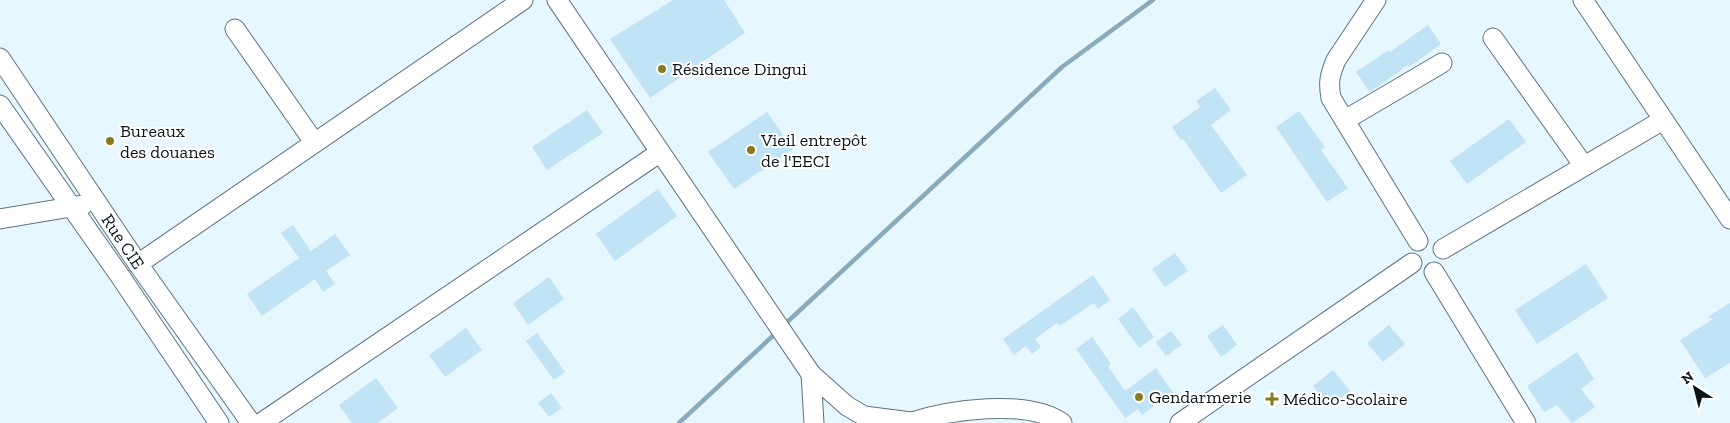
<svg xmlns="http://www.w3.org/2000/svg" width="1730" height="423" font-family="'Zilla Slab',serif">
  <rect width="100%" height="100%" fill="#e7f7ff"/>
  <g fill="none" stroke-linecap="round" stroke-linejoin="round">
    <g stroke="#89abbc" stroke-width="4.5">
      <path d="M 784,325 L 1062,67 L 1153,0"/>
      <path d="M 679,423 L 777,332"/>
    </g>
  </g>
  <g fill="#c0e3f5">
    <path d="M 673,0 L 724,0 L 745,33 L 650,98 L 610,39 Z"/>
    <path d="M 1428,25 L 1441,44 L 1409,67 L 1408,65 L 1370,92 L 1356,72 L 1389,50 L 1390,52 Z"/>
    <path d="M 1215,88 L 1231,110 L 1211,125 L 1247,175 L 1221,193 L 1183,139 L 1181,140 L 1172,127 L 1200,107 L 1196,101 Z"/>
    <path d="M 587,110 L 603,133 L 547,170 L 532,147 Z"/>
    <path d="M 1299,111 L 1325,147 L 1321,150 L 1348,188 L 1327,202 L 1276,127 Z"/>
    <path d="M 767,112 L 793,149 L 734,189 L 708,152 Z"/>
    <path d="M 1509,119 L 1526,142 L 1467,184 L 1450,161 Z"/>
    <path d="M 658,189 L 677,216 L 615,261 L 596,234 Z"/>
    <path d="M 293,225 L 311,251 L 335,234 L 350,255 L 326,271 L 335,284 L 323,292 L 315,279 L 262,316 L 247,294 L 299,258 L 281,233 Z"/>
    <path d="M 1175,253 L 1188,271 L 1165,287 L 1152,269 Z"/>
    <path d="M 1586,264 L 1608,298 L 1537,344 L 1515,310 Z"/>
    <path d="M 1093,275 L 1110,300 L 1098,309 L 1094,303 L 1059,326 L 1057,323 L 1035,339 L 1041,347 L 1032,354 L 1026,346 L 1014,355 L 1003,339 Z"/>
    <path d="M 549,277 L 564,299 L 528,325 L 513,303 Z"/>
    <path d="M 1730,303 L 1730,363 L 1705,378 L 1680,340 L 1713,319 L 1708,317 Z"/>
    <path d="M 1133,307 L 1154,337 L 1139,348 L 1118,319 Z"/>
    <path d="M 1223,325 L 1237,345 L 1221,357 L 1207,336 Z"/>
    <path d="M 1389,325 L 1405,344 L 1383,362 L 1367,343 Z"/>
    <path d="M 466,328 L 482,350 L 445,377 L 429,355 Z"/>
    <path d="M 1171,331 L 1182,345 L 1166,356 L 1156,342 Z"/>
    <path d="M 537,333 L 565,372 L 554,380 L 526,341 Z"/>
    <path d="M 1092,337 L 1111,364 L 1108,366 L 1125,391 L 1156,368 L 1174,394 L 1162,402 L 1161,401 L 1142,415 L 1138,409 L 1125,418 L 1076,349 Z"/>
    <path d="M 1577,352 L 1594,379 L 1581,389 L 1595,407 L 1572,423 L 1557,405 L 1544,412 L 1527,386 Z"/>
    <path d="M 1333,370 L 1350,391 L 1329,407 L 1313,386 Z"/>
    <path d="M 376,378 L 398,408 L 378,423 L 352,423 L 339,405 Z"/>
    <path d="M 551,393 L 562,408 L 549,417 L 538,403 Z"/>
  </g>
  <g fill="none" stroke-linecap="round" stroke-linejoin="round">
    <defs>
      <g id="minor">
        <path d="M 557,0 L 811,374 L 847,406 L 864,416 L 911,422"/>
        <path d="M 1376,0 L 1336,60 C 1330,74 1328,82 1331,98 L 1418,241"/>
        <path d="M 1583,0 L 1730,219"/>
        <path d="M 235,29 L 314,142"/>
        <path d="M 1493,38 L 1584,166"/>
        <path id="s1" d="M 0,58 L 138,264 L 251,423"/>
        <path d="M 0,105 L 120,276 L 219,423"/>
        <path d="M 1345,120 L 1442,63"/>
        <path d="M 0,219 L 83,205"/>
        <path d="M 1443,249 L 1663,120"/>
        <path d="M 138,264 L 523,0"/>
        <path d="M 1434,272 L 1526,423"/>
        <path d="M 811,374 L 814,423"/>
        <path d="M 261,423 L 659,153"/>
        <path d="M 909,423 C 947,410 1028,398 1062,423"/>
        <path d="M 1180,423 L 1412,263"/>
      </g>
    </defs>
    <use href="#minor" stroke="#5c747f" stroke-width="21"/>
    <use href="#minor" stroke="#fff" stroke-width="19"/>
  </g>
  <g fill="#87791d" stroke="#fff" stroke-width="2">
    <circle cx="662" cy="69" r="5"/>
    <circle cx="110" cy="141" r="5"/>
    <circle cx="751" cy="150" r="5"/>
    <circle cx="1139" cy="397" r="5"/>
    <path d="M1269.5 391.5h5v5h5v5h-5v5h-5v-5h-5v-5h5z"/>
  </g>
  <g text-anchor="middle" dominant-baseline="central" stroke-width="4" stroke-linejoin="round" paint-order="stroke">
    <g font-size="18" fill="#0b1418" stroke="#fff" text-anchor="start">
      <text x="672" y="69">Résidence Dingui</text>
      <text x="120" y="131">Bureaux<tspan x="120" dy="21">des douanes</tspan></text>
      <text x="761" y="140">Vieil entrepôt<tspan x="761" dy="21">de l'EECI</tspan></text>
      <text x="1149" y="397">Gendarmerie</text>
      <text x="1283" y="399">Médico-Scolaire</text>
    </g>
    <g font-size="18" fill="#0b1418" stroke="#fff">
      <text stroke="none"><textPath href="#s1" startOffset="221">Rue CIE</textPath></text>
    </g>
  </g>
  <g transform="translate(1695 388) rotate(324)" stroke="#ffffff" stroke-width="4" paint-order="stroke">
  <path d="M0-4L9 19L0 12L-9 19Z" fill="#0b1418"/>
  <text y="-8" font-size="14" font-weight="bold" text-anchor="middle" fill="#0b1418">N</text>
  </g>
</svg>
